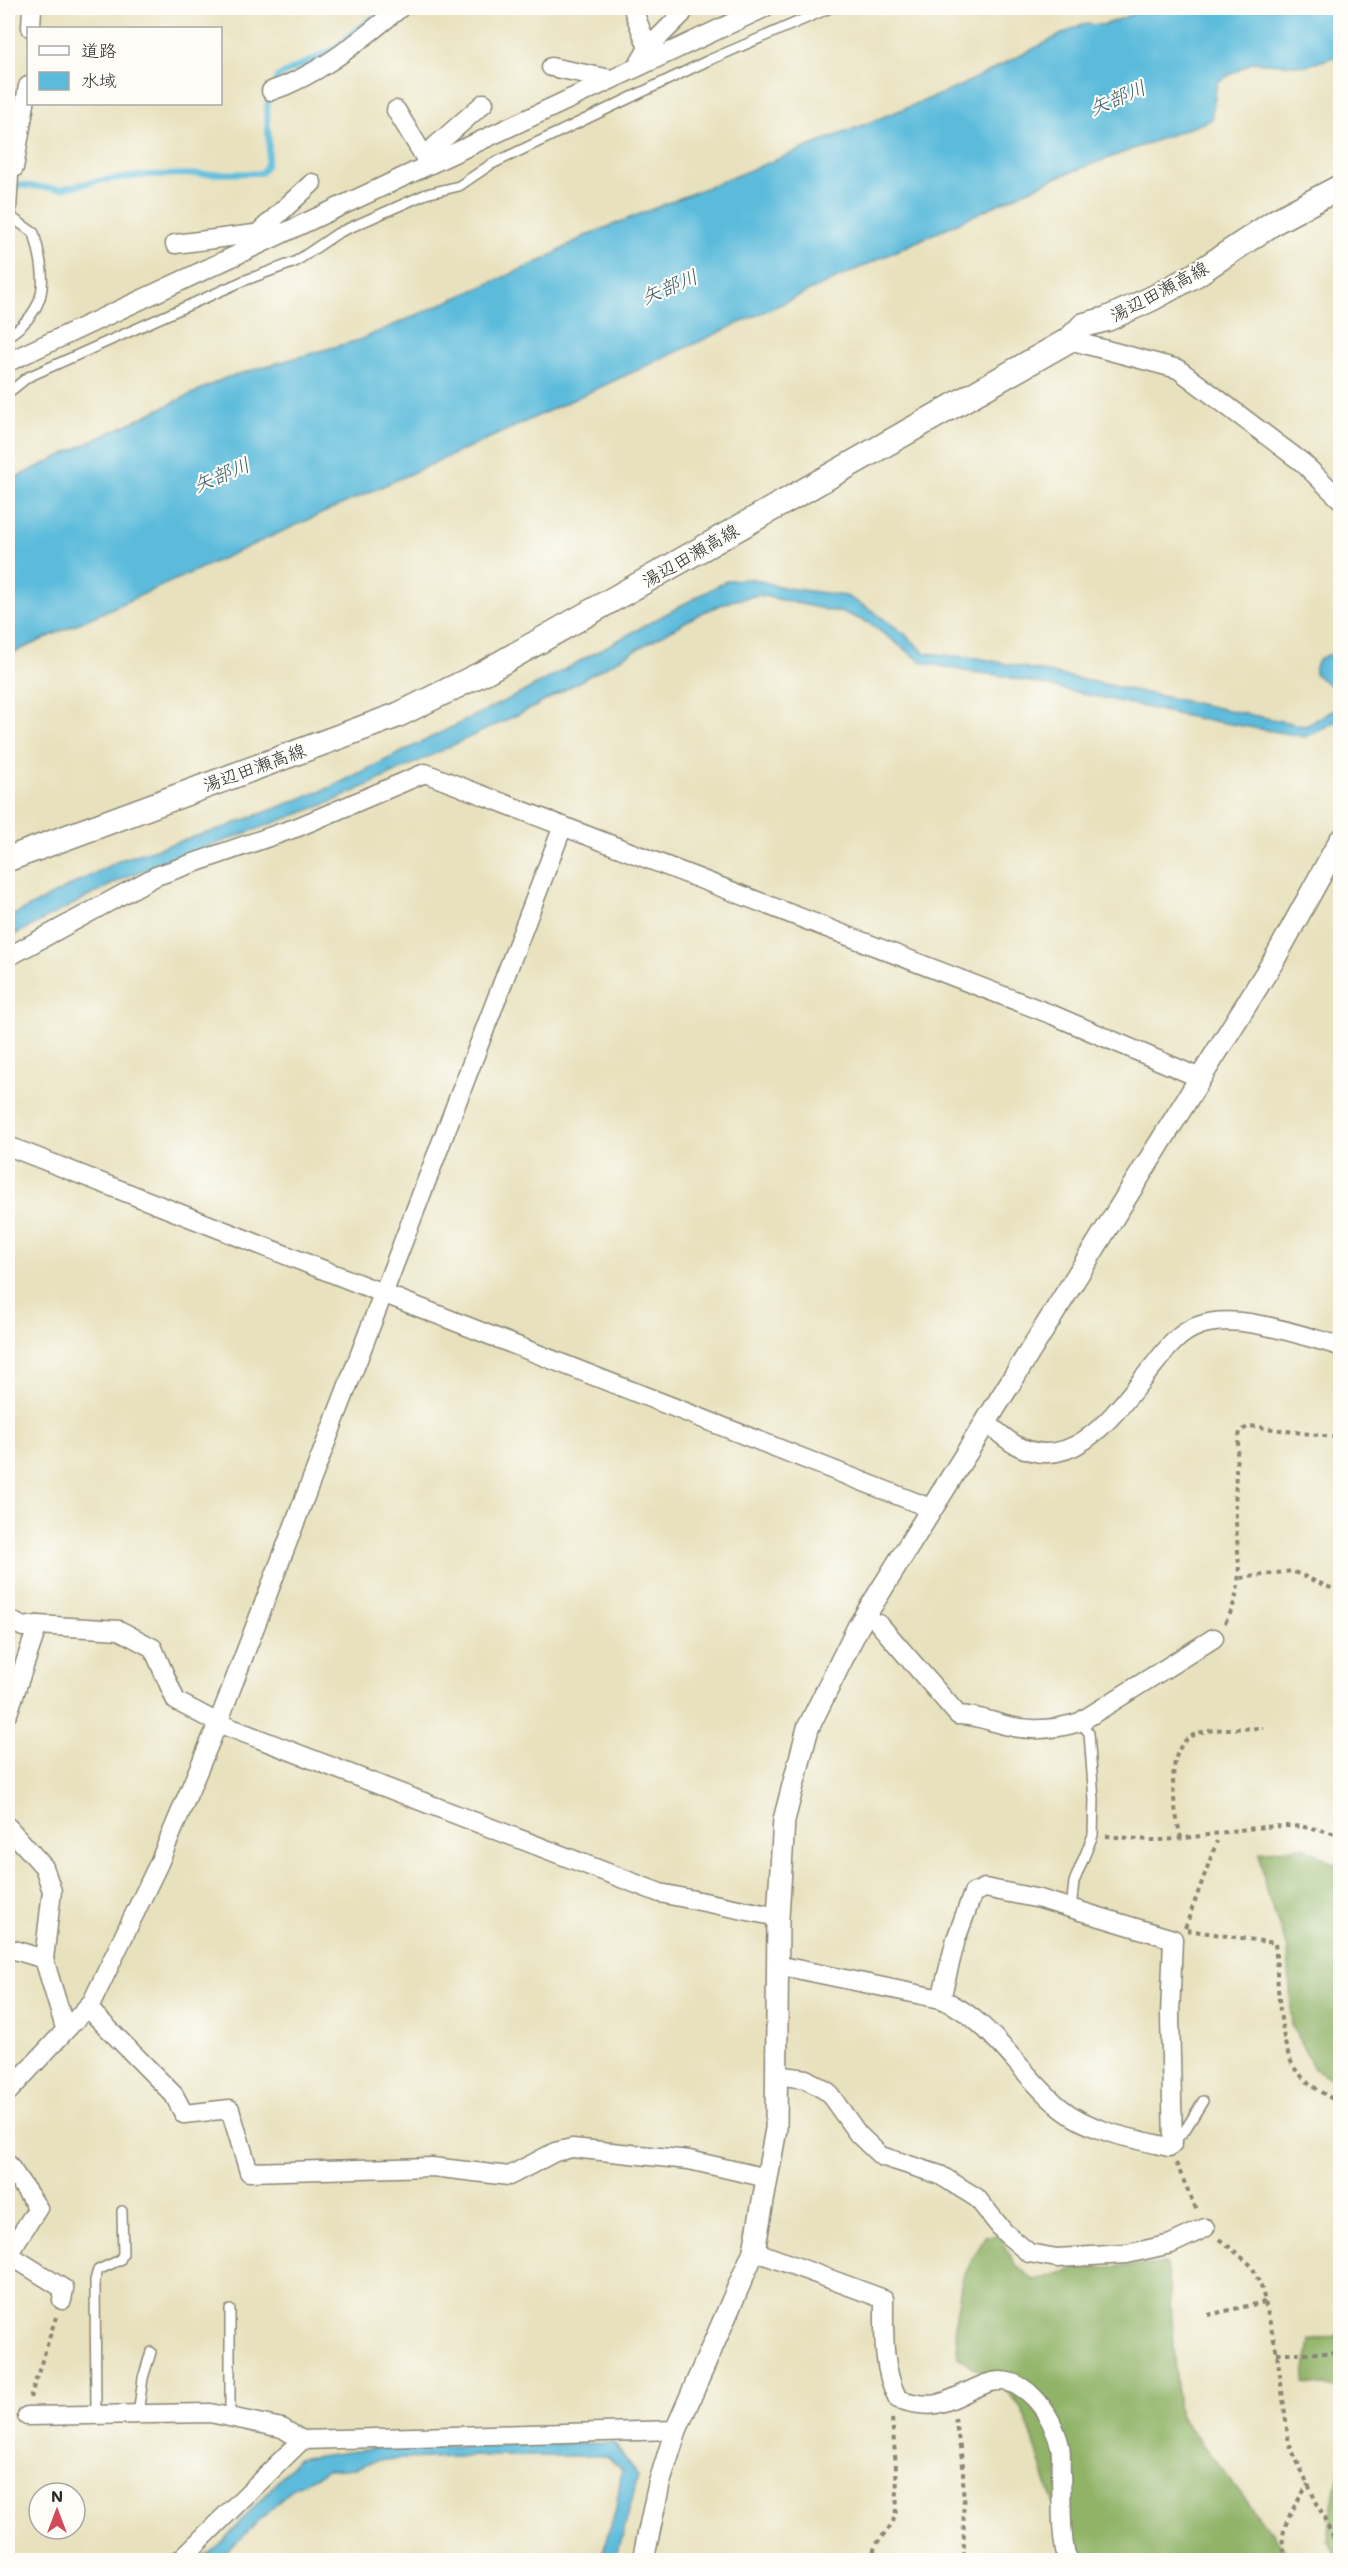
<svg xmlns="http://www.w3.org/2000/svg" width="1348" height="2568" font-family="Mali,'Klee One',sans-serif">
  <rect width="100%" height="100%" fill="#fdfcf7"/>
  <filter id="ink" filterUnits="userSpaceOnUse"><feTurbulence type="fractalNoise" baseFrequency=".0167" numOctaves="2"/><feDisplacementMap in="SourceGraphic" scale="12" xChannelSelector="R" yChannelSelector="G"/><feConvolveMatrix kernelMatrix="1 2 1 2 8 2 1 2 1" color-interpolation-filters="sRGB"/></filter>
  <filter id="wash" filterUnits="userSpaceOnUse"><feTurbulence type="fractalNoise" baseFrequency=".008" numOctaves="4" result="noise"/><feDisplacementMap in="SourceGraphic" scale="24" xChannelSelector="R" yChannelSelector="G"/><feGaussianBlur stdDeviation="1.35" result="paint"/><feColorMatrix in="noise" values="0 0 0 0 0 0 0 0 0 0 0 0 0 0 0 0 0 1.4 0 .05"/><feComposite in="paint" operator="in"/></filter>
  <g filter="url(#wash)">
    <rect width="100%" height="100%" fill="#e8e1bd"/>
    <g fill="#90b368" stroke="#5e6f4a" stroke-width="1.5">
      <path d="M 1304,1847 L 1340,1867 L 1340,2083 L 1314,2069 L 1292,2026 L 1288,1949 L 1266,1891 L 1260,1852 Z"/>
      <path d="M 1000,2236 L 1014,2264 L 1035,2281 L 1075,2269 L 1165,2264 L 1169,2276 L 1179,2415 L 1293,2560 L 1093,2560 C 1052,2530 1047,2475 1030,2431 C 1027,2423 1024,2412 1019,2405 C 1003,2384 980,2371 958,2357 L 955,2323 L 962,2279 L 985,2237 Z"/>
      <path d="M 1340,2335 L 1340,2388 L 1304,2384 L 1310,2341 Z"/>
      <path d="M 1340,2466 L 1340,2559 L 1327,2539 Z"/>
    </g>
    <g fill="#5cbbdb" stroke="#447383" stroke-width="1.5">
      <path d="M 1149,8 L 1340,8 L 1340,55 L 1306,66 L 1253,62 L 1217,82 L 1211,120 L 1055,178 L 494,436 L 8,655 L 8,481 L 225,378 L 359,340 L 543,260 L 585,236 L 956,88 L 1082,24 L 1104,25 Z"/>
      <path d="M 752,579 L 787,588 L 846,596 L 871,610 L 905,634 L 925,653 L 978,658 L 1305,726 L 1340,707 L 1340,719 L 1306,737 L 1190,717 L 1003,676 L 965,671 L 922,662 L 869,623 L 847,614 L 759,595 L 731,601 L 703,612 L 534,707 L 334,801 L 128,876 L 8,938 L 8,918 L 120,860 L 226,827 L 331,787 L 525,691 L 728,580 Z"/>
      <path d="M 1335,654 L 1340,656 L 1340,685 L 1329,685 L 1315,674 C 1313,661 1322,655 1335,654 Z"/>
      <path d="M 614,2443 L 638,2477 L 616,2560 L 601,2560 L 616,2509 L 622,2470 L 607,2456 L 478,2456 L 378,2460 L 355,2468 L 328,2470 L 294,2487 L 218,2560 L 198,2560 L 223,2542 L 297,2459 L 385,2447 Z"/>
    </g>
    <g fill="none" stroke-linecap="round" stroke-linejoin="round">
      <g stroke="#5cbbdb" stroke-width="6">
        <path d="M 274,85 L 277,77 L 332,50 L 385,8"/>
        <path d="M 8,184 L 60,189 L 97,181 L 149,175 L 261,173 C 278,157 261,117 270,94"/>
      </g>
    </g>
  </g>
  <g filter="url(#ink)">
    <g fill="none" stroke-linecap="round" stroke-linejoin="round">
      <defs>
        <g id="service">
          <path d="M 8,336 C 51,308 46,277 34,233 L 11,217 L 14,168"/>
          <path d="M 8,393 L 28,377 L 243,281 L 295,262 L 338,233 L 426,194 L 459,186 L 490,165 L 707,61 L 830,8"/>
          <path d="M 1071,1909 L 1074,1882 L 1093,1835 L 1094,1800 L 1089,1733 L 1080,1722"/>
          <path d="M 1173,2143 L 1185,2130 L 1203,2101"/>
          <path d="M 138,2414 L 143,2378 L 151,2352"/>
          <path d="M 96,2415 L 95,2280 L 98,2270 L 120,2260 L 123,2254 L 122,2211"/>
          <path d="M 230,2417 L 230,2310"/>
        </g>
        <g id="minor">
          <path d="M 634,12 L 648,48"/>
          <path d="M 31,28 L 32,8"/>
          <path d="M 551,67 L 611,79"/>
          <path d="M 637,67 L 648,48 L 682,14 L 682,8"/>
          <path d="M 271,91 C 321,74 359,41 400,8"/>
          <path d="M 396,110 L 429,164"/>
          <path d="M 424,156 L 484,103"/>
          <path d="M 8,167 L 14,168 L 28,86"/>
          <path d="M 256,235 L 312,183"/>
          <path d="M 175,244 L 277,231"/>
          <path d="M 1069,340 L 1178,369 L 1303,463 L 1340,499"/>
          <path d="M 8,362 L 764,8"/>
          <path d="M 8,957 L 156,876 L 298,827 L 425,773 L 1053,1015 L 1200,1078"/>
          <path d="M 8,1146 L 930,1508"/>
          <path d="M 985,1422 C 995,1429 1004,1438 1014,1444 C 1076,1479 1120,1405 1154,1365 C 1166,1350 1178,1333 1198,1326 C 1238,1311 1301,1336 1340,1346"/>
          <path d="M 8,1619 L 23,1627 L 38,1625 L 119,1630 L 153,1648 L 176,1701 L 218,1723 L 660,1893 L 778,1917"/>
          <path d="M 879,1624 L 958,1715 C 977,1715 991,1722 1009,1726 C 1033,1732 1057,1729 1080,1722 L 1214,1638"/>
          <path d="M 8,1713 L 38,1625"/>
          <path d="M 8,1827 L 44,1867 L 52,1891 L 44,1959 L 65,2028"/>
          <path d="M 8,1948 L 44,1959"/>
          <path d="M 777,1965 L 941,1999 C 991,2019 1020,2075 1062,2109 C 1091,2132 1134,2139 1169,2147 L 1173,2143 L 1170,2015 L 1173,1939 L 1040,1899 L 985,1888 L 973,1893 L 956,1939 L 941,1999"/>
          <path d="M 87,2007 L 174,2095 L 184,2114 L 230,2109 L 249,2172 L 432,2167 L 509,2176 L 555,2152 L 572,2148 L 689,2160 L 767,2178"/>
          <path d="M 776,2075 L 806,2079 L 828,2092 L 858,2134 L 881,2156 L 940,2175 L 977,2198 L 1004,2232 L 1029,2253 L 1057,2258 L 1127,2254 L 1171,2244 L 1205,2228"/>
          <path d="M 8,2092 L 92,2002 L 159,1863 L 218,1723 L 563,826"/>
          <path d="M 8,2164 L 38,2208 L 8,2254 L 64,2289 L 62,2300"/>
          <path d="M 754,2251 L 884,2299 C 884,2332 882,2369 898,2399 C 941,2413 947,2399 985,2384 C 1022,2369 1052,2413 1060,2446 C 1062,2454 1060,2465 1061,2473 C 1062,2502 1060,2532 1067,2560"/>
          <path d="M 27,2416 L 210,2413 L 282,2428 L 302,2440"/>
          <path d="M 180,2560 L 302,2440 L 676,2430"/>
        </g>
        <path id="tertiary" d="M 643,2560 L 659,2484 L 676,2430 L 754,2251 L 776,2129 L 778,1917 L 784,1820 L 808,1728 L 858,1627 L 1274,960 L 1340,840"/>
        <path id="secondary" d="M 8,859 L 398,715 L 485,672 L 1069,340 L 1084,325 L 1107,319 L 1153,298 L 1195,275 L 1276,221 L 1340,187"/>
      </defs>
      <use href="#service" stroke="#8a8674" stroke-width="12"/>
      <use href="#minor" stroke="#8a8674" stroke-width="21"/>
      <use href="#tertiary" stroke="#8a8674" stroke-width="24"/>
      <use href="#secondary" stroke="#8a8674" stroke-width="27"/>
      <g stroke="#8a8674" stroke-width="4" stroke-dasharray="4.5 4.5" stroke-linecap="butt">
        <path d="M 1241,1578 L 1292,1571 L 1340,1592"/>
        <path d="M 1225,1623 C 1246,1587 1237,1558 1236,1519 C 1235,1489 1235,1461 1240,1431 L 1250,1426 L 1340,1438"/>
        <path d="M 1106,1836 C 1122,1837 1140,1840 1157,1840 C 1218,1839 1282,1812 1340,1836"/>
        <path d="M 1181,1838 C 1175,1813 1163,1754 1190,1737 C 1205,1727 1245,1729 1263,1728"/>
        <path d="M 1185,1928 L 1217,1841"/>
        <path d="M 1187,1930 L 1275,1943 C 1278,1973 1278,2047 1296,2070 C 1305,2082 1326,2097 1340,2102"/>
        <path d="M 1176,2163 L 1197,2211"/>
        <path d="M 1220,2239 L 1252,2266 L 1262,2289 L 1277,2353 L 1289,2444 L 1340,2552"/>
        <path d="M 1208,2315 L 1265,2302"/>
        <path d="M 1277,2353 L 1340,2353"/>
        <path d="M 30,2398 L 56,2317"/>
        <path d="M 955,2418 L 963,2465 L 964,2560"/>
        <path d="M 874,2560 L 872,2558 C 875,2538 888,2534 894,2519 C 901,2502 893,2437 892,2417"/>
        <path d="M 1289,2560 C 1271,2536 1296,2505 1308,2484"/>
      </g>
      <use href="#service" stroke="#fff" stroke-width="9"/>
      <use href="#minor" stroke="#fff" stroke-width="18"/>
      <use href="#tertiary" stroke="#fff" stroke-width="21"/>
      <use href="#secondary" stroke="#fff" stroke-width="24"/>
    </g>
  </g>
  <g text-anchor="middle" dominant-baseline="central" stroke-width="4.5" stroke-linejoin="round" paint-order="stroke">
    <g font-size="18" fill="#2b2b2b" stroke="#fdfcf7">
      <text transform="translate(1159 291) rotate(-28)">湯辺田瀬高線</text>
      <text transform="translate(690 555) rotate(-30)">湯辺田瀬高線</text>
      <text transform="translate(254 767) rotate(-20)">湯辺田瀬高線</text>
    </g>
    <g font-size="20" font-style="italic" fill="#3c5d69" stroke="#fdfcf7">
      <text transform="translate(1117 97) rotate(-23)">矢部川</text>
      <text transform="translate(669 286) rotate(-23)">矢部川</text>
      <text transform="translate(221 474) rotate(-23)">矢部川</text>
    </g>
  </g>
  <rect width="1348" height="2568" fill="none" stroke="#fdfcf7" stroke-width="30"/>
  <rect x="27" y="27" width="195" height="78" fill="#fdfcf7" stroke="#a9a8a5" stroke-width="1.5"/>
  <rect x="39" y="46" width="30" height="9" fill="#ffffff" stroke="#a9a8a5" stroke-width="1.5"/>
  <text x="81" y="57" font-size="18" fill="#2b2b2b">道路</text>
  <rect x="39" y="72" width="30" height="18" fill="#5cbbdb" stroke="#a9a8a5" stroke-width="1.5"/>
  <text x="81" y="87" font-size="18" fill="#2b2b2b">水域</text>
  <g transform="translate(57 2511)"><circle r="28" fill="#fdfcf7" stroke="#a9a8a5" stroke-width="1.5"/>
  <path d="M0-4.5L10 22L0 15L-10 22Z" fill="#d1495b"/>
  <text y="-9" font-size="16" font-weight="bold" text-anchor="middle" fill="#2b2b2b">N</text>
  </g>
</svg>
